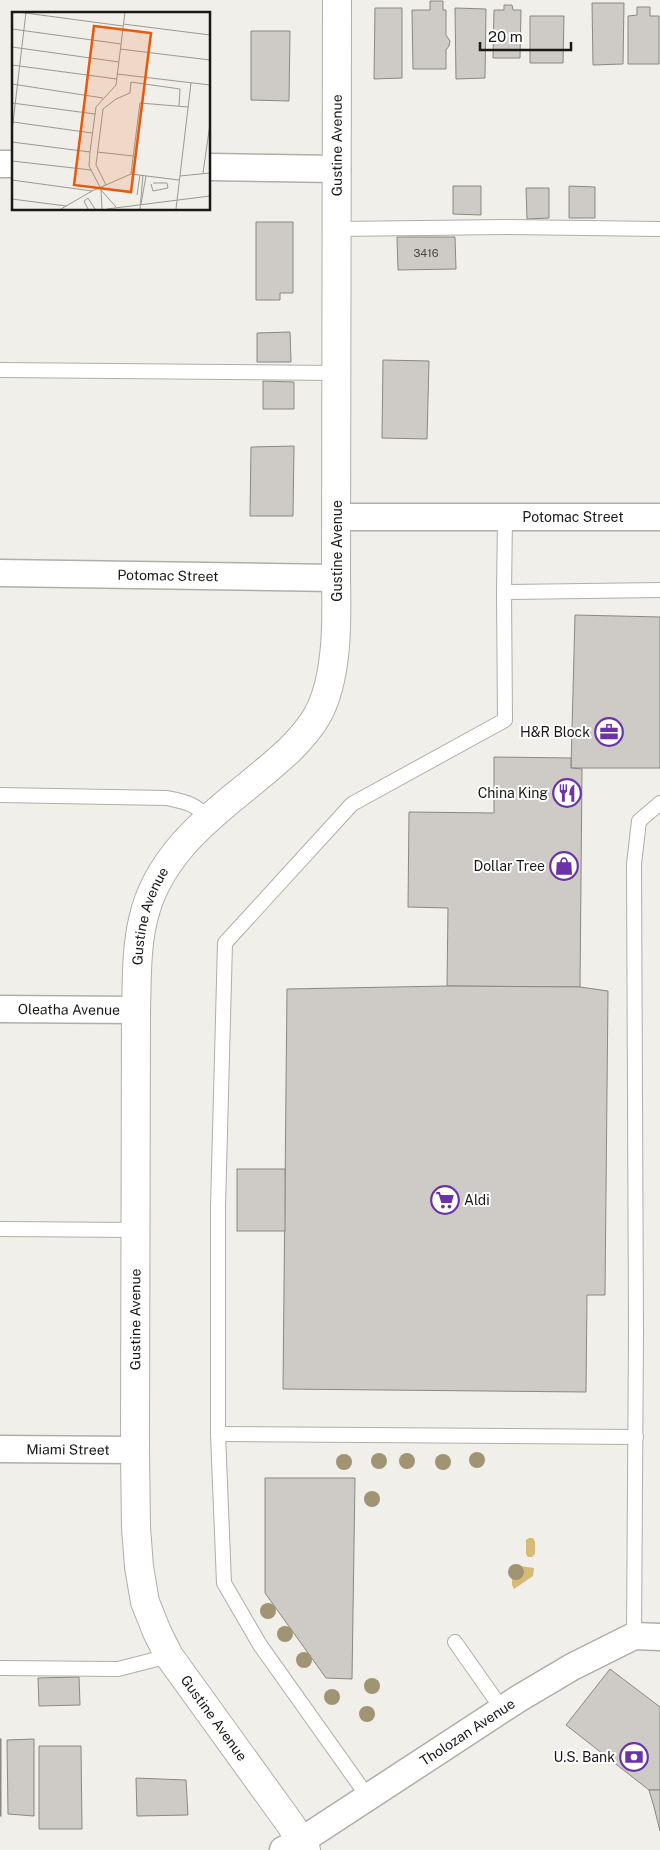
<svg xmlns="http://www.w3.org/2000/svg" width="660" height="1850" font-family="'Public Sans',sans-serif">
  <rect width="100%" height="100%" fill="#f1efe9"/>
  <g fill="#d7ba78">
    <path d="M 529,1538 L 533,1538 L 535,1542 L 535,1554 L 532,1557 L 528,1557 L 526,1554 L 526,1540 Z"/>
    <path d="M 512,1565 L 534,1568 L 533,1576 L 514,1589 L 512,1585 Z"/>
  </g>
  <g fill="#cecbc6" stroke="#8a8883">
    <path d="M 430,1 L 443,1 L 443,10 L 446,10 L 446,35 L 450,41 L 449,46 L 446,50 L 446,69 L 413,69 L 412,10 L 430,10 Z"/>
    <path d="M 592,3 L 624,3 L 623,64 L 593,65 Z"/>
    <path d="M 504,5 L 512,5 L 513,10 L 521,10 L 520,58 L 493,58 L 494,10 L 504,10 Z"/>
    <path d="M 637,7 L 650,7 L 650,16 L 659,16 L 659,64 L 628,64 L 628,16 L 637,15 Z"/>
    <path d="M 375,8 L 402,8 L 402,78 L 374,79 Z"/>
    <path d="M 455,8 L 486,9 L 485,78 L 456,79 Z"/>
    <path d="M 530,16 L 564,16 L 563,63 L 530,63 Z"/>
    <path d="M 251,31 L 290,31 L 289,101 L 251,100 Z"/>
    <path d="M 453,186 L 481,186 L 481,215 L 453,214 Z"/>
    <path d="M 569,186 L 595,187 L 595,218 L 569,218 Z"/>
    <path d="M 526,188 L 549,188 L 549,218 L 527,219 Z"/>
    <path d="M 256,222 L 293,222 L 293,293 L 280,293 L 280,300 L 256,300 Z"/>
    <path d="M 397,237 L 455,237 L 456,269 L 398,270 Z"/>
    <path d="M 290,332 L 291,362 L 257,362 L 257,333 Z"/>
    <path d="M 383,360 L 429,361 L 427,439 L 382,438 Z"/>
    <path d="M 263,381 L 294,382 L 294,409 L 263,409 Z"/>
    <path d="M 294,446 L 293,516 L 250,516 L 251,447 Z"/>
    <path d="M 575,615 L 660,617 L 660,768 L 571,768 Z"/>
    <path d="M 494,757 L 571,758 L 571,768 L 582,769 L 580,987 L 447,986 L 448,908 L 408,907 L 409,812 L 494,813 Z"/>
    <path d="M 447,986 L 580,987 L 608,991 L 605,1295 L 587,1295 L 586,1392 L 283,1389 L 287,989 Z"/>
    <rect x="237" y="1169" width="48" height="62"/>
    <path d="M 265,1478 L 355,1478 L 352,1679 L 326,1678 L 265,1593 Z"/>
    <path d="M 610,1669 L 660,1707 L 660,1790 L 649,1790 L 566,1725 Z"/>
    <path d="M 79,1677 L 80,1705 L 39,1706 L 38,1678 Z"/>
    <rect x="0" y="1739" width="1" height="77"/>
    <path d="M 34,1739 L 34,1816 L 8,1814 L 7,1740 Z"/>
    <path d="M 39,1746 L 81,1746 L 82,1829 L 39,1829 Z"/>
    <path d="M 136,1778 L 186,1780 L 188,1815 L 137,1816 Z"/>
    <path d="M 649,1790 L 660,1790 L 660,1831 L 654,1807 Z"/>
  </g>
  <g fill="none" stroke-linecap="round" stroke-linejoin="round">
    <defs>
      <g id="lane">
        <path d="M 337,229 L 506,227 L 660,229"/>
        <path d="M 0,370 L 337,373"/>
        <path d="M 504,592 L 505,517"/>
        <path d="M 0,795 L 167,798 C 186,802 194,803 208,818"/>
        <path d="M 0,1229 L 136,1230"/>
        <path d="M 218,1434 L 636,1437"/>
        <path d="M 634,1636 L 636,1332 L 634,864 L 639,821 L 660,803"/>
        <path d="M 455,1642 L 502,1709"/>
        <path d="M 0,1668 L 118,1669 L 169,1656"/>
        <path d="M 368,1797 L 260,1645 L 224,1583 L 218,1434 L 218,1207 L 225,943 L 352,804 L 505,720 L 504,592 L 660,590"/>
      </g>
      <g id="street">
        <path d="M 0,164 L 14,164"/>
        <path d="M 209,167 L 337,169"/>
        <path id="s1" d="M 337,517 L 660,517"/>
        <path id="s2" d="M 0,573 L 336,578"/>
        <path id="s3" d="M 0,1009 L 136,1010"/>
        <path id="s4" d="M 0,1449 L 135,1450"/>
        <path id="s5" d="M 283,1850 L 301,1841 L 518,1699 L 572,1667 L 634,1636 L 660,1637"/>
      </g>
      <g id="secondary">
        <path id="s6" d="M 306,1850 L 291,1825 L 169,1656 L 157,1632 L 145,1602 L 139,1567 L 136,1527 L 135,1450 L 136,1010 C 137,981 136,949 143,920 C 156,861 201,823 245,788 C 270,767 300,745 317,716 C 338,679 337,620 336,578 L 337,0"/>
      </g>
    </defs>
    <use href="#lane" stroke="#b0aea9" stroke-width="16"/>
    <use href="#street" stroke="#b0aea9" stroke-width="29"/>
    <use href="#secondary" stroke="#b0aea9" stroke-width="30"/>
    <use href="#lane" stroke="#fff" stroke-width="14"/>
    <use href="#street" stroke="#fff" stroke-width="26"/>
    <use href="#secondary" stroke="#fff" stroke-width="28"/>
  </g>
  <g fill="#a19474">
    <circle cx="477" cy="1460" r="8"/>
    <circle cx="379" cy="1461" r="8"/>
    <circle cx="407" cy="1461" r="8"/>
    <circle cx="344" cy="1462" r="8"/>
    <circle cx="443" cy="1462" r="8"/>
    <circle cx="372" cy="1499" r="8"/>
    <circle cx="516" cy="1572" r="8"/>
    <circle cx="268" cy="1611" r="8"/>
    <circle cx="285" cy="1634" r="8"/>
    <circle cx="304" cy="1660" r="8"/>
    <circle cx="372" cy="1686" r="8"/>
    <circle cx="332" cy="1697" r="8"/>
    <circle cx="367" cy="1714" r="8"/>
  </g>
  <defs>
    <symbol id="office-ring" viewBox="-11 -11 22 22"><circle r="9.5" fill="#fff" stroke="#6c32a8" stroke-width="1.5"/><path d="M-6-3h4V-5.5h4V-3h4V5H-6ZM-1-4.5V-3h2v-1.5ZM-6 0V1H6V0Z" fill="#6c32a8"/></symbol>
    <symbol id="restaurant-ring" viewBox="-11 -11 22 22"><circle r="9.5" fill="#fff" stroke="#6c32a8" stroke-width="1.5"/><path d="M-5-6h1v4h1v-4h1v4h1v-4h1v5L-1.5 .5V6h-2V.5L-5-1ZM5-6V6H3V1.5H1.5Q1.5-4 5-6Z" fill="#6c32a8"/></symbol>
    <symbol id="shop-ring" viewBox="-11 -11 22 22"><circle r="9.5" fill="#fff" stroke="#6c32a8" stroke-width="1.5"/><path d="M-5-2.5h2.3a2.7 3.5 0 0 1 5.4 0H5L5.5 6h-11ZM-1.5-2.5h3a1.5 2.3 0 0 0-3 0Z" fill="#6c32a8"/></symbol>
    <symbol id="supermarket-ring" viewBox="-11 -11 22 22"><circle r="9.5" fill="#fff" stroke="#6c32a8" stroke-width="1.5"/><path d="M-6-5.5h2.5l.6 2H6L4.5 2H-2.5L-4.4-4H-6ZM-1.5 3.2a1.3 1.3 0 1 0 .1 0ZM3 3.2a1.3 1.3 0 1 0 .1 0Z" fill="#6c32a8"/></symbol>
    <symbol id="bank-ring" viewBox="-11 -11 22 22"><circle r="9.5" fill="#fff" stroke="#6c32a8" stroke-width="1.5"/><path d="M-6-4H6V4H-6ZM0-2.3a2.3 2.3 0 1 0 0 4.6a2.3 2.3 0 1 0 0-4.6Z" fill="#6c32a8"/></symbol>
  </defs>
  <g fill-rule="evenodd">
    <use href="#office-ring" x="593" y="716" width="32" height="32"/>
    <use href="#restaurant-ring" x="551" y="777" width="32" height="32"/>
    <use href="#shop-ring" x="548" y="850" width="32" height="32"/>
    <use href="#supermarket-ring" x="429" y="1184" width="32" height="32"/>
    <use href="#bank-ring" x="618" y="1741" width="32" height="32"/>
  </g>
  <g text-anchor="middle" dominant-baseline="central" stroke-width="4" stroke-linejoin="round" paint-order="stroke">
    <g font-size="11" fill="#474644">
      <text x="426" y="253">3416</text>
    </g>
    <g font-size="14" fill="#1a1918" stroke="#fff">
      <text stroke="none"><textPath href="#s6" startOffset="1826">Gustine Avenue</textPath></text>
      <text stroke="none"><textPath href="#s1" startOffset="236">Potomac Street</textPath></text>
      <text transform="translate(337 551) rotate(-90)">Gustine Avenue</text>
      <text stroke="none"><textPath href="#s2" startOffset="168">Potomac Street</textPath></text>
      <text stroke="none"><textPath href="#s6" startOffset="985">Gustine Avenue</textPath></text>
      <text stroke="none"><textPath href="#s3" startOffset="69">Oleatha Avenue</textPath></text>
      <text stroke="none"><textPath href="#s6" startOffset="580">Gustine Avenue</textPath></text>
      <text stroke="none"><textPath href="#s4" startOffset="68">Miami Street</textPath></text>
      <text transform="translate(214 1718) rotate(54)">Gustine Avenue</text>
      <text stroke="none"><textPath href="#s5" startOffset="219">Tholozan Avenue</textPath></text>
    </g>
    <g font-size="14" fill="#1a1918" stroke="#fff" text-anchor="end">
      <text x="590" y="732">H&amp;R Block</text>
      <text x="548" y="793">China King</text>
      <text x="545" y="866">Dollar Tree</text>
      <text x="464" y="1200" text-anchor="start">Aldi</text>
      <text x="615" y="1757">U.S. Bank</text>
    </g>
  </g>
  <g transform="translate(12 12)">
    <rect width="198" height="198" fill="#f1efe9"/>
    <path fill="none" stroke="#9b9995" stroke-width="1" d="M 6,0 L 111,14M 111,12 L 198,23M 0,17 L 109,32M 0,35 L 107,50M 108,37 L 198,48M 0,53 L 105,67M 105,62 L 198,73M 0,72 L 91,86M 0,91 L 83,102M 1,110 L 80,121M 0,119 L 14,0M 0,130 L 78,140M 85,140 L 121,144M 0,149 L 79,158M 191,161 L 198,112M 119,162 L 128,91 L 176,95M 168,164 L 198,161M 0,168 L 80,179 L 119,162 L 167,168M 139,172 L 141,179 L 156,176 L 155,171 L 141,171M 94,173 L 84,153 L 91,97 L 104,87 L 118,81 L 119,70 L 168,77 L 167,94M 89,178 L 104,195M 125,183 L 128,163M 0,187 L 54,194M 129,192 L 134,164M 49,197 L 80,179M 76,197 L 72,189 L 76,186 L 83,197M 90,197 L 89,177 L 77,154 L 78,140 L 84,95 L 104,73 L 113,0M 95,197 L 198,184M 128,197 L 131,163M 164,197 L 179,71"/>
    <path fill="#e8590c" fill-opacity="0.15" stroke="#e8590c" stroke-width="2.5" d="M 82,14 L 139,21 L 119,180 L 62,173 Z"/>
    <rect width="198" height="198" fill="none" stroke="#1a1918" stroke-width="2.5"/>
  </g>
  <path d="M480 42v8h91v-8" fill="none" stroke="#1a1918" stroke-width="2.5"/>
  <text x="488" y="42" font-size="15" fill="#1a1918" stroke="#ffffff" stroke-width="4" paint-order="stroke">20 m</text>
</svg>
